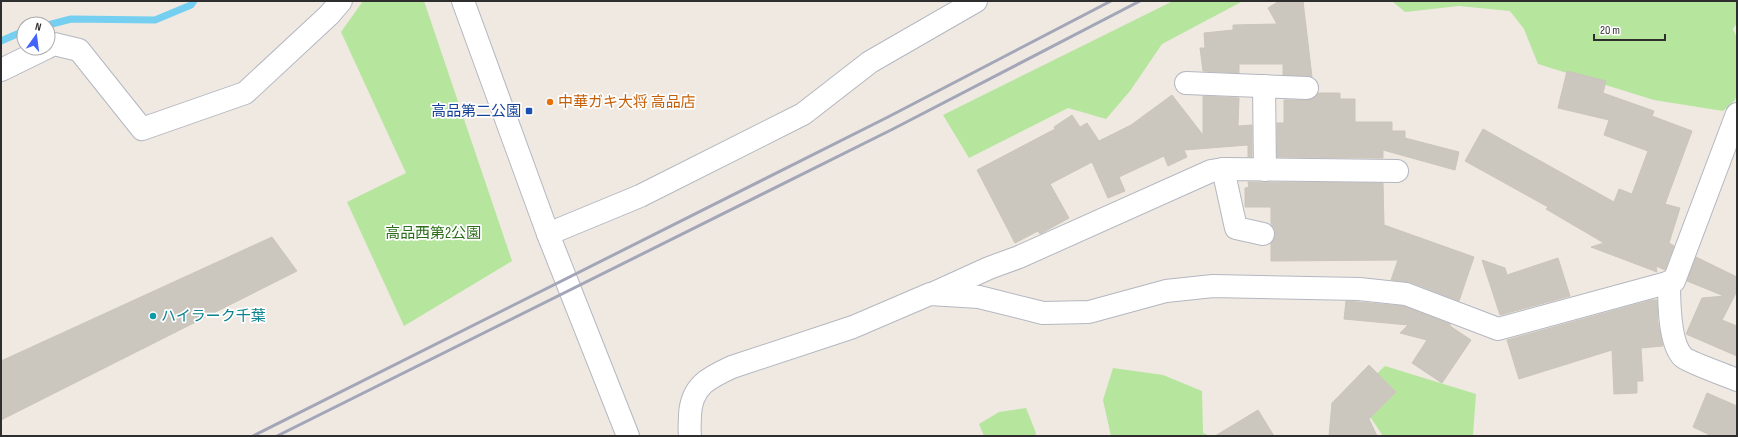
<svg xmlns="http://www.w3.org/2000/svg" width="1738" height="437" font-family="'Sofia Sans Condensed','Noto Sans JP',sans-serif">
  <rect width="100%" height="100%" fill="#efe9e1"/>
  <g fill="#b6e59e">
    <path d="M 363,1 L 424,1 L 512,261 L 404,326 L 347,202 L 406,173 L 341,32 Z"/>
    <path d="M 1173,1 L 1243,1 L 1162,44 L 1130,91 L 1106,119 L 1068,108 L 969,158 L 943,115 Z"/>
    <path d="M 1392,1 L 1737,1 L 1737,23 L 1733,29 L 1737,38 L 1737,94 L 1735,100 L 1723,111 L 1654,100 L 1538,64 L 1524,29 L 1510,11 L 1459,6 L 1405,12 Z"/>
    <path d="M 1385,366 L 1476,394 L 1473,435 L 1475,436 L 1383,436 L 1355,394 Z"/>
    <path d="M 1113,368 L 1163,375 L 1202,391 L 1203,433 L 1210,436 L 1111,436 L 1103,400 Z"/>
    <path d="M 1026,408 L 1036,433 L 1035,436 L 984,436 L 979,424 L 999,412 Z"/>
  </g>
  <g fill="none" stroke-linecap="round" stroke-linejoin="round">
    <g stroke="#75cff0" stroke-width="7">
      <path d="M 48,25 L 71,19 L 155,20 L 191,5 L 194,1"/>
      <path d="M 1,41 L 24,31"/>
    </g>
  </g>
  <g fill="#cbc7bf" stroke="#cbc5ba">
    <path d="M 1279,1 L 1303,1 L 1312,77 L 1283,75 L 1283,64 L 1239,64 L 1239,73 L 1203,71 L 1200,48 L 1205,48 L 1204,33 L 1233,30 L 1233,25 L 1277,24 L 1268,8 Z"/>
    <path d="M 1567,71 L 1606,81 L 1603,93 L 1654,111 L 1652,116 L 1692,131 L 1665,204 L 1680,208 L 1669,243 L 1674,246 L 1665,270 L 1656,266 L 1657,272 L 1591,247 L 1604,243 L 1546,209 L 1548,207 L 1465,161 L 1483,129 L 1614,202 L 1619,189 L 1632,194 L 1648,151 L 1604,135 L 1609,120 L 1558,108 Z"/>
    <path d="M 1318,93 L 1340,93 L 1340,99 L 1355,99 L 1355,122 L 1392,122 L 1392,131 L 1405,131 L 1405,138 L 1459,152 L 1455,170 L 1383,150 L 1383,158 L 1277,157 L 1277,123 L 1284,123 L 1284,100 L 1307,100 L 1313,99 Z"/>
    <path d="M 1172,95 L 1203,135 L 1203,96 L 1239,98 L 1238,126 L 1252,125 L 1252,157 L 1248,157 L 1248,145 L 1184,150 L 1187,157 L 1168,166 L 1164,156 L 1119,177 L 1125,191 L 1108,198 L 1092,162 L 1050,184 L 1069,218 L 1040,234 L 1038,231 L 1015,243 L 977,170 L 1055,129 L 1054,127 L 1072,115 L 1080,127 L 1087,123 L 1099,141 L 1131,125 Z"/>
    <path d="M 1248,182 L 1383,183 L 1384,225 L 1474,257 L 1459,301 L 1410,282 L 1391,280 L 1398,260 L 1271,261 L 1271,243 L 1275,236 L 1275,230 L 1271,224 L 1271,207 L 1245,207 L 1245,188 L 1249,187 Z"/>
    <path d="M 272,237 L 297,271 L 1,420 L 1,361 Z"/>
    <path d="M 1696,257 L 1737,277 L 1737,291 L 1722,320 L 1737,326 L 1737,356 L 1686,334 L 1702,298 L 1724,296 L 1687,281 Z"/>
    <path d="M 1558,258 L 1570,296 L 1500,315 L 1482,260 L 1505,268 L 1507,275 Z"/>
    <path d="M 1652,300 L 1657,300 L 1658,323 L 1663,346 L 1641,348 L 1643,381 L 1637,381 L 1637,393 L 1614,394 L 1612,350 L 1519,379 L 1507,340 Z"/>
    <path d="M 1346,301 L 1403,306 L 1450,324 L 1450,326 L 1471,340 L 1442,383 L 1412,363 L 1427,340 L 1400,333 L 1408,325 L 1344,319 Z"/>
    <path d="M 1369,365 L 1396,392 L 1369,419 L 1377,436 L 1329,436 L 1332,403 Z"/>
    <path d="M 1707,393 L 1737,406 L 1737,436 L 1712,436 L 1693,427 Z"/>
    <path d="M 1258,410 L 1274,436 L 1215,436 Z"/>
  </g>
  <g fill="none" stroke-linecap="round" stroke-linejoin="round">
    <defs>
      <g id="minor">
        <path d="M 463,1 L 548,234 L 628,436"/>
        <path d="M 48,47 L 54,44 L 79,50 L 142,129 L 245,93 L 329,15 L 341,1"/>
        <path d="M 1,70 L 46,48"/>
        <path d="M 1186,83 L 1307,88"/>
        <path d="M 1264,86 L 1265,170"/>
        <path d="M 1223,169 L 1236,228 L 1263,234"/>
        <path d="M 548,234 L 640,196 L 803,114 L 870,62 L 976,1"/>
        <path d="M 1669,282 C 1669,301 1669,343 1683,357 C 1688,362 1728,376 1737,380"/>
        <path d="M 934,293 L 989,268 L 1019,257 L 1211,171 L 1223,169 L 1397,171"/>
        <path d="M 690,436 C 689,428 690,421 690,414 C 692,386 708,378 732,367 L 853,327 L 930,294 L 979,297 L 1043,313 L 1089,312 L 1166,291 L 1213,286 L 1359,289 L 1406,294 L 1498,329 L 1674,281 L 1737,114"/>
      </g>
    </defs>
    <use href="#minor" stroke="#b4b7c1" stroke-width="24"/>
    <use href="#minor" stroke="#fff" stroke-width="22"/>
    <g stroke="#a3a6b8" stroke-width="3">
      <path d="M 253,436 L 888,117 L 1111,1"/>
      <path d="M 277,436 L 893,129 L 1140,1"/>
    </g>
  </g>
  <circle fill="#e8710a" stroke="#fff" stroke-width="1.5" cx="550" cy="102" r="4"/>
  <rect fill="#1a4fb4" stroke="#fff" stroke-width="1.5" x="525" y="107" width="8" height="8" rx="2"/>
  <circle fill="#0f9aa8" stroke="#fff" stroke-width="1.5" cx="153" cy="316" r="4"/>
  <g text-anchor="middle" dominant-baseline="central" stroke-width="3.5" stroke-linejoin="round" paint-order="stroke">
    <g font-size="15" fill="#c56008" stroke="#fff" text-anchor="start">
      <text x="558" y="102">中華ガキ大将 高品店</text>
    </g>
    <g font-size="15" fill="#164399" stroke="#fff" text-anchor="end">
      <text x="521" y="111">高品第二公園</text>
    </g>
    <g font-size="15" fill="#2c6e1b" stroke="#fff">
      <text x="433" y="233">高品西第2公園</text>
    </g>
    <g font-size="15" fill="#0d838f" stroke="#fff" text-anchor="start">
      <text x="161" y="316">ハイラーク千葉</text>
    </g>
  </g>
  <rect width="1738" height="437" fill="none" stroke="#2e2e2e" stroke-width="4"/>
  <g transform="translate(36 36) rotate(14)"><circle r="19" fill="#ffffff" stroke="#ababab"/>
  <path d="M0-3L7 15L0 10L-7 15Z" fill="#4264fb"/>
  <text y="-6" font-size="11" font-weight="bold" text-anchor="middle" fill="#2e2e2e">N</text>
  </g>
  <path d="M1594 34v6h71v-6" fill="none" stroke="#2e2e2e" stroke-width="2"/>
  <text x="1600" y="34" font-size="12" fill="#2e2e2e" stroke="#ffffff" stroke-width="3" paint-order="stroke">20 m</text>
</svg>
